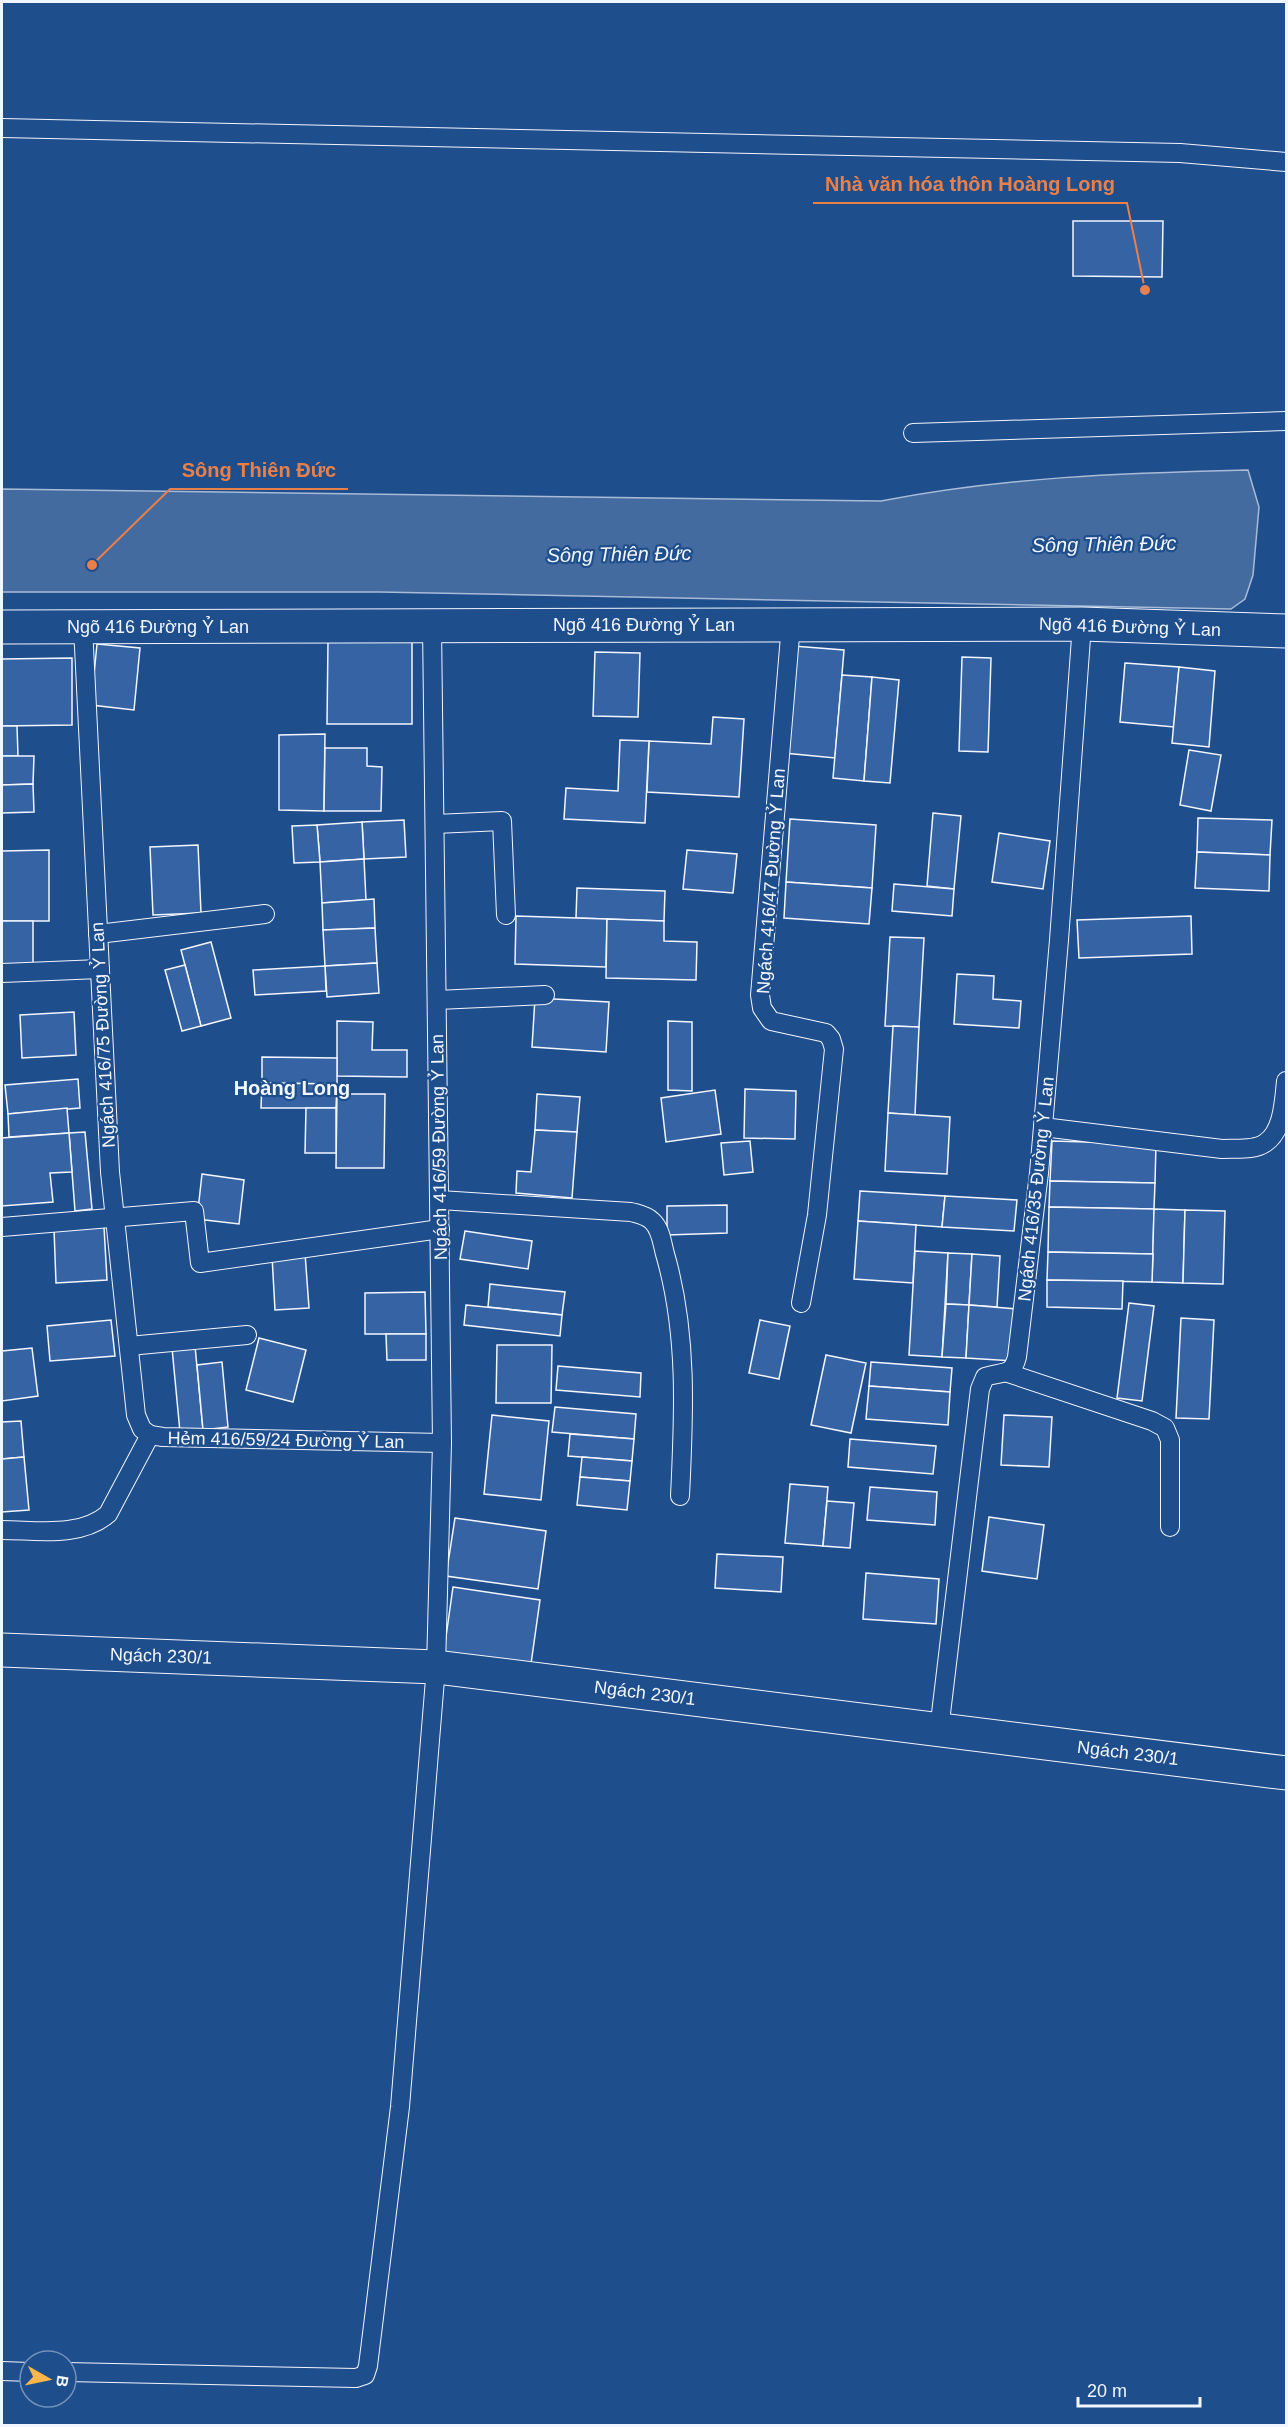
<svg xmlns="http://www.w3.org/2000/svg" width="1288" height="2427" font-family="Helvetica,sans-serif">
  <rect width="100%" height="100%" fill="#1f4e8c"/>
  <path fill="#446ba0" stroke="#a8bbd7" stroke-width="1.5" d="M 1248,470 L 1259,507 L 1253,575 L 1245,599 L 1231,609 L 379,592 L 2,592 L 2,489 L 881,501 C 1003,477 1124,473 1248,470 Z"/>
  <g fill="#3563a3" stroke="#f2f6ff" stroke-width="1.5">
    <path d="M 1073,221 L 1163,221 L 1162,277 L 1073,276 Z"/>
    <path d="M 328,641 L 412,641 L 412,724 L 327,724 Z"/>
    <path d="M 97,644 L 140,648 L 134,710 L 91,705 Z"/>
    <path d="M 793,646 L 844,650 L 835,758 L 784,753 Z"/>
    <path d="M 595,652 L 640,653 L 638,717 L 593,716 Z"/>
    <path d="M 962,657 L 991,658 L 988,752 L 959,751 Z"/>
    <path d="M 72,658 L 72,725 L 2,726 L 2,659 Z"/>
    <path d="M 1125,663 L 1179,667 L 1174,727 L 1120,722 Z"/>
    <path d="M 1179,667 L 1215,671 L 1209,747 L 1172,743 Z"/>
    <path d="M 842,675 L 872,677 L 864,781 L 833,778 Z"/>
    <path d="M 872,677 L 899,680 L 890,783 L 864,781 Z"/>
    <path d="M 713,717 L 744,719 L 739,797 L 647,792 L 649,741 L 711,744 Z"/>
    <path d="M 2,726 L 17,726 L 18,756 L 2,756 Z"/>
    <path d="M 325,734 L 324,811 L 279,810 L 279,735 Z"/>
    <path d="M 620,740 L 649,741 L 645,823 L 564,819 L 566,788 L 618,791 Z"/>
    <path d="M 325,748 L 367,748 L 367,766 L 382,767 L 381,811 L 324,811 Z"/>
    <path d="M 1189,750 L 1221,755 L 1211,811 L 1180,805 Z"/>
    <path d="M 2,756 L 34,756 L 33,784 L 2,785 Z"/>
    <path d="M 33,784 L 34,812 L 2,813 L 2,785 Z"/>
    <path d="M 933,813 L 961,816 L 954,889 L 927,886 Z"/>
    <path d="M 1198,818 L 1272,820 L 1270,855 L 1197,852 Z"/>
    <path d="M 790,819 L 876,825 L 872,888 L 786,882 Z"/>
    <path d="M 404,820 L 406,857 L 364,859 L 362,822 Z"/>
    <path d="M 362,822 L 364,859 L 320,862 L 317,825 Z"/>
    <path d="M 317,825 L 320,862 L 294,863 L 292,826 Z"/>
    <path d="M 999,833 L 1050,841 L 1043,889 L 992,882 Z"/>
    <path d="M 198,845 L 201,913 L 153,915 L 150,847 Z"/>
    <path d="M 49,850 L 49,921 L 2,921 L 2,851 Z"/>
    <path d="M 687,850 L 737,854 L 733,893 L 683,889 Z"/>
    <path d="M 1197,852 L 1270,855 L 1269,891 L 1195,888 Z"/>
    <path d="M 364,859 L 366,900 L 322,903 L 320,862 Z"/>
    <path d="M 786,882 L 872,888 L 869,924 L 784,918 Z"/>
    <path d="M 894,884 L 954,889 L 952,916 L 892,911 Z"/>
    <path d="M 577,888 L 665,891 L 664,921 L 576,918 Z"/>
    <path d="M 374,899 L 375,928 L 323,930 L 322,903 Z"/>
    <path d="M 516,916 L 607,919 L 606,967 L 515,964 Z"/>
    <path d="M 1191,916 L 1192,954 L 1079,958 L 1077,920 Z"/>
    <path d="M 607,919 L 664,921 L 664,941 L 697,942 L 696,980 L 606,978 Z"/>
    <rect x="2" y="921" width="31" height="48"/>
    <path d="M 375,928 L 377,963 L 325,966 L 323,930 Z"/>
    <path d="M 890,937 L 924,938 L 919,1027 L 885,1026 Z"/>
    <path d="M 211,942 L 231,1018 L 201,1026 L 181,950 Z"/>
    <path d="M 377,963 L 379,993 L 327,997 L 325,966 Z"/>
    <path d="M 185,965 L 201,1026 L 182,1031 L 165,970 Z"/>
    <path d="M 325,966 L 326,991 L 255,995 L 253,970 Z"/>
    <path d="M 957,974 L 994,976 L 993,999 L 1021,1001 L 1019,1028 L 954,1024 Z"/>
    <path d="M 535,998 L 609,1002 L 606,1052 L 532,1047 Z"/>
    <path d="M 74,1012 L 76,1055 L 22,1058 L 20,1015 Z"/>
    <path d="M 337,1021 L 373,1022 L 372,1050 L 407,1050 L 407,1077 L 337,1076 Z"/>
    <path d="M 668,1021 L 692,1022 L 692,1091 L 668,1090 Z"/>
    <path d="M 893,1026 L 919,1027 L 915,1115 L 888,1113 Z"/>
    <path d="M 262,1057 L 337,1058 L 337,1084 L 262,1083 Z"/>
    <path d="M 78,1079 L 80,1108 L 8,1114 L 5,1085 Z"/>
    <path d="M 262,1083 L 337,1084 L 336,1108 L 261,1108 Z"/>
    <path d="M 745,1089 L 796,1091 L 795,1139 L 744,1138 Z"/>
    <path d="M 715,1090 L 721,1134 L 666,1142 L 661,1098 Z"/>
    <path d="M 337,1094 L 385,1094 L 384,1168 L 336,1168 Z"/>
    <path d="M 537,1094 L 580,1097 L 577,1132 L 535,1130 Z"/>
    <path d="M 67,1108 L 69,1133 L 9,1137 L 8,1114 Z"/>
    <path d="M 306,1108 L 336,1108 L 336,1153 L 305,1153 Z"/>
    <path d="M 888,1113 L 950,1117 L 947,1174 L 885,1171 Z"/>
    <path d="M 535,1130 L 577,1132 L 572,1198 L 516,1193 L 517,1171 L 531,1172 Z"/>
    <path d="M 85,1132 L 92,1209 L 75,1211 L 69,1133 Z"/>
    <path d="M 69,1133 L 72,1172 L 50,1173 L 53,1202 L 2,1206 L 2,1138 Z"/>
    <path d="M 750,1141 L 753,1172 L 724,1175 L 721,1143 Z"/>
    <path d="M 1052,1141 L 1156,1144 L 1155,1183 L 1050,1181 Z"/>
    <path d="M 202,1174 L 244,1180 L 239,1224 L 197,1219 Z"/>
    <path d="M 1050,1181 L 1155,1183 L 1154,1209 L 1049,1207 Z"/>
    <path d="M 860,1191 L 945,1196 L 942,1227 L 858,1221 Z"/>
    <path d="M 945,1196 L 1017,1200 L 1014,1231 L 942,1227 Z"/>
    <path d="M 727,1205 L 727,1233 L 667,1235 L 667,1206 Z"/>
    <path d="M 1049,1207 L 1154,1209 L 1153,1254 L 1048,1252 Z"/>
    <path d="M 1154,1209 L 1185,1210 L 1183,1283 L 1152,1282 Z"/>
    <path d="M 1185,1210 L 1225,1211 L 1223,1284 L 1183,1283 Z"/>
    <path d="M 858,1221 L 916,1225 L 913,1283 L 854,1279 Z"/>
    <path d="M 104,1227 L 107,1280 L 56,1283 L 54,1229 Z"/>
    <path d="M 465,1231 L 532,1241 L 528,1269 L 460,1259 Z"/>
    <path d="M 915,1251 L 948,1253 L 942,1357 L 909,1355 Z"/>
    <path d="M 1048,1252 L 1153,1254 L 1152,1282 L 1047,1280 Z"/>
    <path d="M 305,1253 L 309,1308 L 275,1310 L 272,1256 Z"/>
    <path d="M 948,1253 L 972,1254 L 969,1305 L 946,1304 Z"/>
    <path d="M 972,1254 L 1000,1256 L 997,1307 L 969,1305 Z"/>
    <path d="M 1047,1280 L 1123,1281 L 1122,1309 L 1047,1307 Z"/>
    <path d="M 490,1284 L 565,1292 L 562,1315 L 488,1307 Z"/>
    <path d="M 425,1292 L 426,1334 L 365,1334 L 365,1293 Z"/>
    <path d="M 1129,1303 L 1154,1306 L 1142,1401 L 1117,1398 Z"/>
    <path d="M 946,1304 L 969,1305 L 966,1358 L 942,1357 Z"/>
    <path d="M 466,1305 L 562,1315 L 560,1336 L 464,1325 Z"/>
    <path d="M 969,1305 L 1017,1309 L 1014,1361 L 966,1358 Z"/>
    <path d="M 1181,1318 L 1214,1320 L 1209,1419 L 1176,1418 Z"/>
    <path d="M 111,1320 L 115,1356 L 50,1361 L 47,1326 Z"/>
    <path d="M 760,1320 L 790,1326 L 779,1379 L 749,1373 Z"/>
    <path d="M 386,1334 L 426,1334 L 426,1360 L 387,1360 Z"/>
    <path d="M 259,1338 L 306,1350 L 293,1402 L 246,1390 Z"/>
    <path d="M 497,1345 L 552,1345 L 551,1403 L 496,1403 Z"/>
    <path d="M 195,1346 L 203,1430 L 180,1432 L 172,1348 Z"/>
    <path d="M 32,1348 L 38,1396 L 2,1401 L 2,1351 Z"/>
    <path d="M 826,1355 L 866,1363 L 851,1433 L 811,1425 Z"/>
    <path d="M 222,1362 L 228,1427 L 203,1430 L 197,1365 Z"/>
    <path d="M 871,1362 L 952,1368 L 950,1392 L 869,1386 Z"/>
    <path d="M 558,1366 L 641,1373 L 640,1397 L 556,1390 Z"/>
    <path d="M 869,1386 L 950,1392 L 948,1425 L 866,1419 Z"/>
    <path d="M 555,1407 L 636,1414 L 634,1439 L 552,1432 Z"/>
    <path d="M 492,1415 L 549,1421 L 541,1500 L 484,1494 Z"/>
    <path d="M 1004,1415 L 1052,1417 L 1049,1467 L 1001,1465 Z"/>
    <path d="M 21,1421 L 24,1457 L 2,1459 L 2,1422 Z"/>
    <path d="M 570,1434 L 634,1439 L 632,1461 L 568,1456 Z"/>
    <path d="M 850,1439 L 936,1446 L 933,1474 L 848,1467 Z"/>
    <path d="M 24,1457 L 29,1510 L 2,1512 L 2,1459 Z"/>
    <path d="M 582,1457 L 632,1461 L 630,1481 L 580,1477 Z"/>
    <path d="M 580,1477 L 630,1481 L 627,1510 L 577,1505 Z"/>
    <path d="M 790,1484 L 828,1487 L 823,1546 L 785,1543 Z"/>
    <path d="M 870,1487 L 937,1492 L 935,1525 L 867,1520 Z"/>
    <path d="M 827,1501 L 854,1503 L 850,1548 L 823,1546 Z"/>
    <path d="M 989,1517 L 1044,1525 L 1037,1579 L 982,1571 Z"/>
    <path d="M 455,1518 L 546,1531 L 538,1589 L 446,1576 Z"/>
    <path d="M 717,1554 L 783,1557 L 781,1592 L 715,1588 Z"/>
    <path d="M 866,1573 L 939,1579 L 936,1624 L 863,1619 Z"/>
    <path d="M 453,1587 L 540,1600 L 530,1671 L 443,1658 Z"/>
  </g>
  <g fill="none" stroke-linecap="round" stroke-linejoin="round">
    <defs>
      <g id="lane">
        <path d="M 2,128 L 1180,153 L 1286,162"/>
        <path d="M 913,433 L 1286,421"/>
        <path d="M 791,624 L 760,995 L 762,1008 L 771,1021 L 826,1033 L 831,1039 L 834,1049 L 817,1215 L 801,1303"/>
        <path d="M 83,627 L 110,1172 L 136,1415 L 142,1429 L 150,1435"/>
        <path d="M 435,824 L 502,821 L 506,915"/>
        <path d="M 98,934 L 265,914"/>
        <path d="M 2,973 L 100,969"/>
        <path d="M 437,1000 L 545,995"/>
        <path d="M 1043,1127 L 1222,1149 C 1235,1148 1254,1151 1265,1143 C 1283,1132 1284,1100 1286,1081"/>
        <path d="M 440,1200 L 631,1212 C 638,1214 646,1215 652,1221 C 661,1229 662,1243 665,1254 C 688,1333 684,1415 680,1496"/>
        <path d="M 2,1227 L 194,1211 L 200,1263 L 440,1229"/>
        <path d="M 129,1346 L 247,1335"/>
        <path d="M 1008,1373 L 1152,1421 L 1165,1428 L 1170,1440 L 1170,1527"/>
        <path d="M 2,1530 C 37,1530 80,1538 108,1514 L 150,1435 L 163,1437 L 442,1443"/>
        <path d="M 939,1730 L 980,1389 L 985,1377 C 1002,1371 1012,1377 1017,1357 L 1039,1173 L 1059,940 L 1082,624"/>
        <path d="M 2,2371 L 30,2372"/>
        <path d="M 66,2372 L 356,2378 L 365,2375 L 368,2366 L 400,2107 L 436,1667 L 442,1443 L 432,626"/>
      </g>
      <g id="street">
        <path d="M 2,627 L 1082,624 L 1286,631"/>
        <path d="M 2,1650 L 436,1667 L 1286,1773"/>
      </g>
    </defs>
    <use href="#lane" stroke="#f2f6ff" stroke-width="20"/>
    <use href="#street" stroke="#f2f6ff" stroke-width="35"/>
    <use href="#lane" stroke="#1f4e8c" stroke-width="18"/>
    <use href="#street" stroke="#1f4e8c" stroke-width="33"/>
  </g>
  <g text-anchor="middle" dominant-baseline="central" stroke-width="4.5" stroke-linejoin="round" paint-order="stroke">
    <g font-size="18" fill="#f2f6ff" stroke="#1f4e8c">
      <text x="644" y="625">Ngõ 416 Đường Ỷ Lan</text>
      <text x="158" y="627">Ngõ 416 Đường Ỷ Lan</text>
      <text transform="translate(1130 627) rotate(2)">Ngõ 416 Đường Ỷ Lan</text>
      <text transform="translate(771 881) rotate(-86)">Ngách 416/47 Đường Ỷ Lan</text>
      <text transform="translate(103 1035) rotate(-93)">Ngách 416/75 Đường Ỷ Lan</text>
      <text transform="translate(439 1147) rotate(-91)">Ngách 416/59 Đường Ỷ Lan</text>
      <text transform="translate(1036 1189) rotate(-84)">Ngách 416/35 Đường Ỷ Lan</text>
      <text transform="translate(286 1440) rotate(1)">Hẻm 416/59/24 Đường Ỷ Lan</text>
      <text transform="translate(161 1656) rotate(2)">Ngách 230/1</text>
      <text transform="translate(645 1693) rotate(7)">Ngách 230/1</text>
      <text transform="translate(1128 1753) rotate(7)">Ngách 230/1</text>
    </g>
    <g font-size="20" font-style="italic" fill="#f2f6ff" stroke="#1f4e8c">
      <text transform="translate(1104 544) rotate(-1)">Sông Thiên Đức</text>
      <text transform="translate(619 554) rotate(-1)">Sông Thiên Đức</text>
    </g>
    <g font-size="20" font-weight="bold" fill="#f2f6ff" stroke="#1f4e8c">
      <text x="292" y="1088">Hoàng Long</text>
    </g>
  </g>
  <path fill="none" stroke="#ea8049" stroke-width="2" d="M1145 290L1127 203H813M92 565L170 489H348"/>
  <g fill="#ea8049" stroke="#1f4e8c" stroke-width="2">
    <circle cx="1145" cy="290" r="6"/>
    <circle cx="92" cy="565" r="6"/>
  </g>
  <g font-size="20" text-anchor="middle" font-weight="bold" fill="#ea8049" stroke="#1f4e8c" stroke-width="4.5" stroke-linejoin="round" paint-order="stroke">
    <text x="970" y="191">Nhà văn hóa thôn Hoàng Long</text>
    <text x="259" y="477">Sông Thiên Đức</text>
  </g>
  <rect width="1288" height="2427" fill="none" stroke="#f2f6ff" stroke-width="6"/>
  <g transform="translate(48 2379) rotate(99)"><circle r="28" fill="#1f4e8c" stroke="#7391ba" stroke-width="1.5"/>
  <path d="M0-4.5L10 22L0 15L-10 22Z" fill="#ffb74d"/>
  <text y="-9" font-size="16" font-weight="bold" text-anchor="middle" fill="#f2f6ff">B</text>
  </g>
  <path d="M1078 2397v9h122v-9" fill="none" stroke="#f2f6ff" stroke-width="3"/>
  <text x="1087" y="2397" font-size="18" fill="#f2f6ff" stroke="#1f4e8c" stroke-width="4.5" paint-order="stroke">20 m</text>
</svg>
